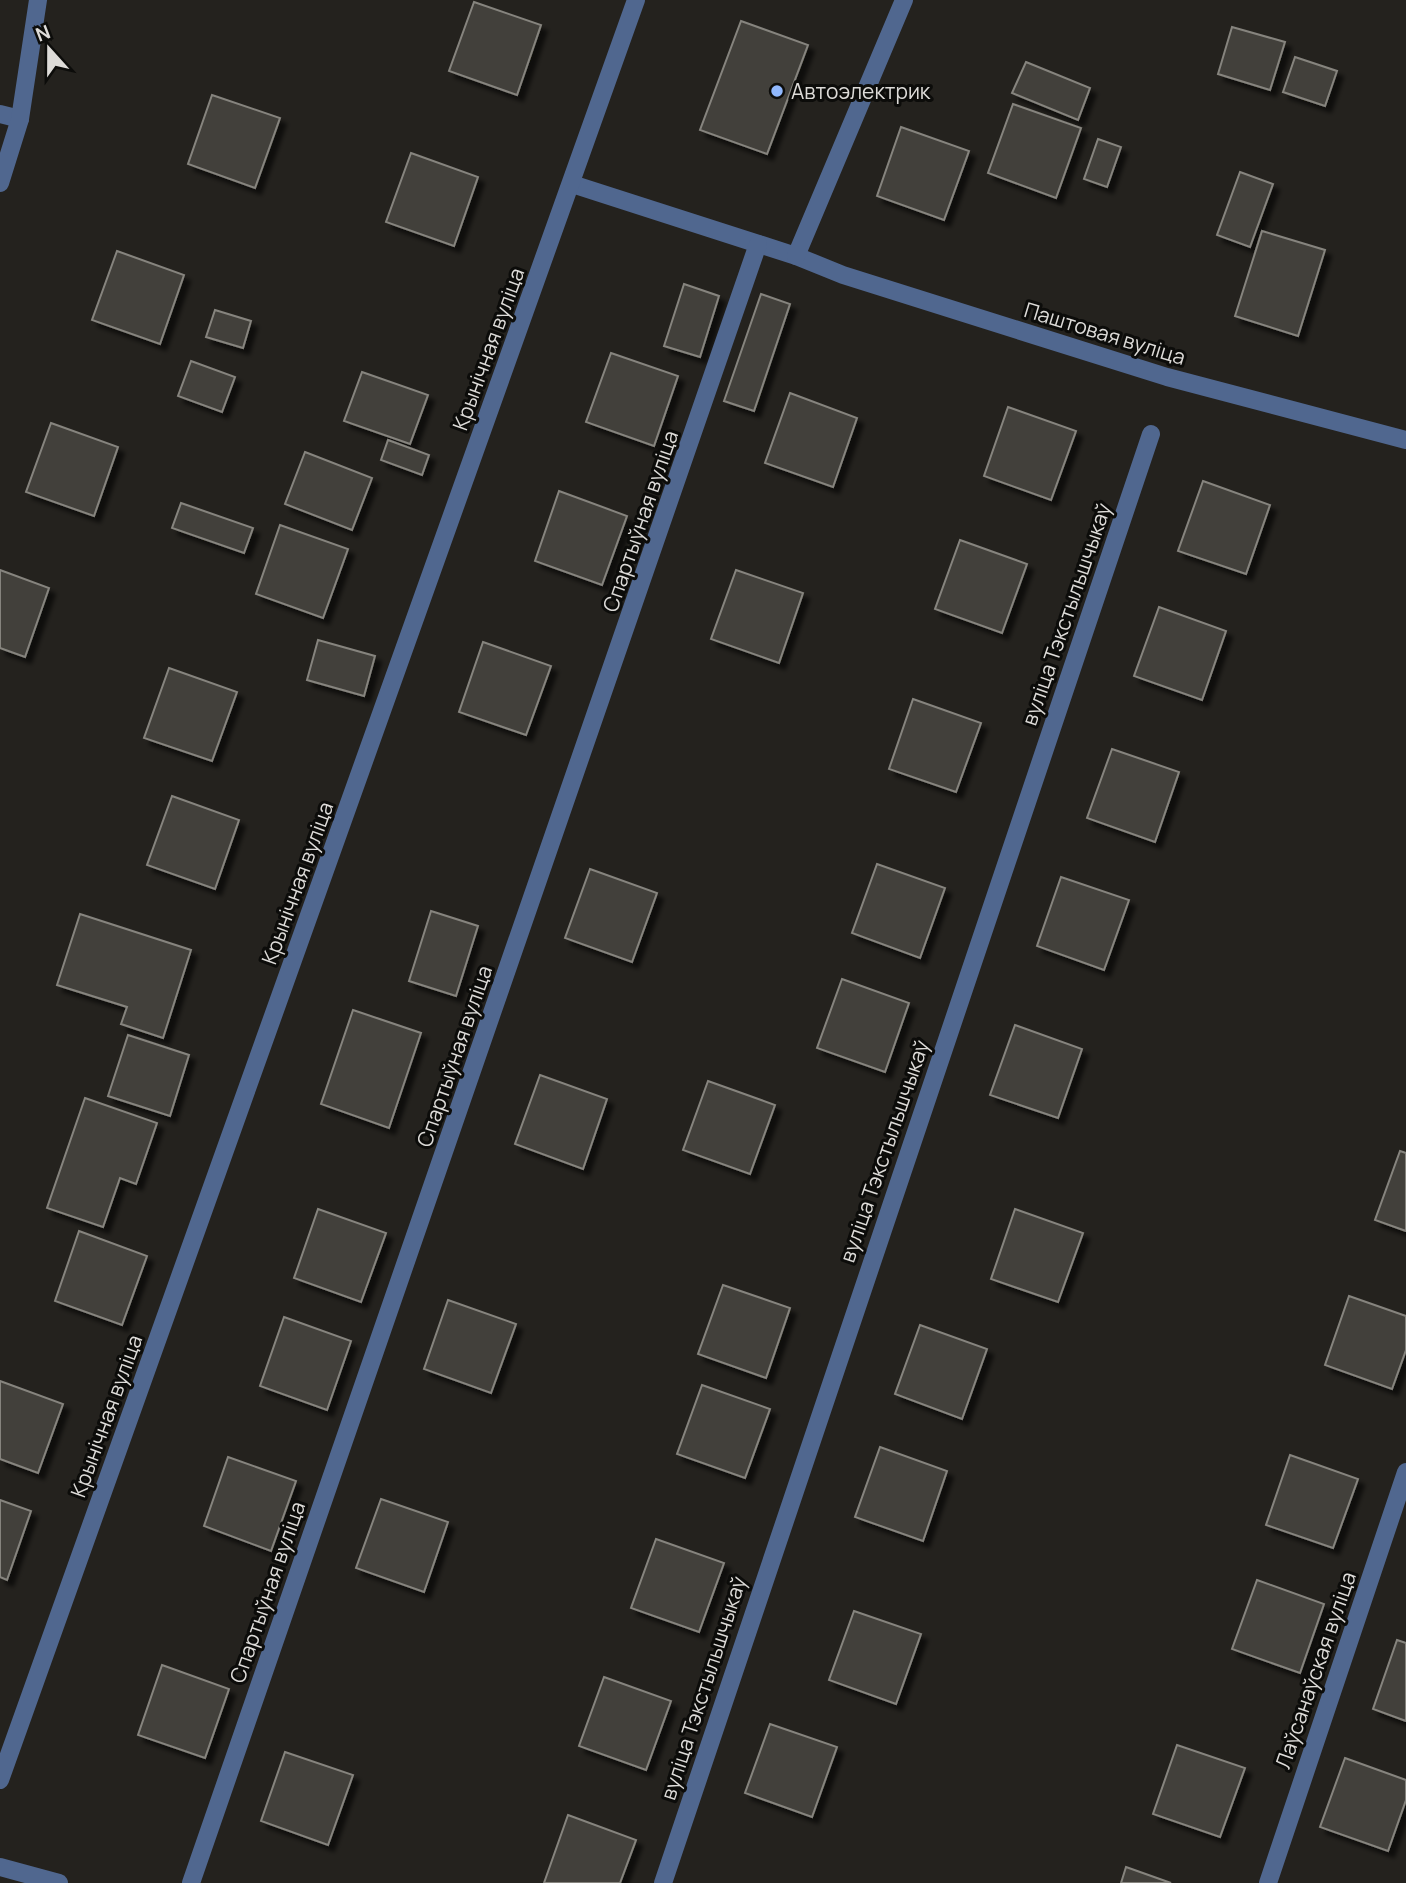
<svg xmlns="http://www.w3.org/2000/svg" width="1406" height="1883" font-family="Manrope,sans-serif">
  <defs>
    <filter id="shadow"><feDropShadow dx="6" dy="6" stdDeviation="2" flood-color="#0009"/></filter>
  </defs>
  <rect width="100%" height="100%" fill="#24221e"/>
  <g fill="#42403b" stroke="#86847e" stroke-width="2" filter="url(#shadow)">
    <path d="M 474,2 L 541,25 L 517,95 L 449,71 Z"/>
    <path d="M 741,21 L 808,45 L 767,154 L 700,130 Z"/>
    <path d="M 1232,27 L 1285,42 L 1270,90 L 1218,74 Z"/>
    <path d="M 1295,57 L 1337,71 L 1325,106 L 1283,92 Z"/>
    <path d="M 1026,62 L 1090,88 L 1078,120 L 1012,93 Z"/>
    <path d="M 212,95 L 280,118 L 255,188 L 188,164 Z"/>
    <path d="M 1013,104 L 1081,128 L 1056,198 L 988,173 Z"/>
    <path d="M 901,127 L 969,151 L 944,220 L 877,196 Z"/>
    <path d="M 1098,139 L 1121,147 L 1107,187 L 1084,179 Z"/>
    <path d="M 411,153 L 478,177 L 454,246 L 386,222 Z"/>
    <path d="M 1240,172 L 1273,184 L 1250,247 L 1217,235 Z"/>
    <path d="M 1262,231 L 1325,250 L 1298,336 L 1235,316 Z"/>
    <path d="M 117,251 L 184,275 L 160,344 L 92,320 Z"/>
    <path d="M 684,284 L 719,296 L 700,357 L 664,346 Z"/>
    <path d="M 761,294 L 790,304 L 754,411 L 724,401 Z"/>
    <path d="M 215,310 L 251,321 L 243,348 L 206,337 Z"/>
    <path d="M 611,353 L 678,376 L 654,446 L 586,422 Z"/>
    <path d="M 191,361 L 235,377 L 222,412 L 178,396 Z"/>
    <path d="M 362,372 L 428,395 L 410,444 L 344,421 Z"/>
    <path d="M 790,393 L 857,418 L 833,487 L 765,463 Z"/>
    <path d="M 1008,407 L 1076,431 L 1051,500 L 984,476 Z"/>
    <path d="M 51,423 L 118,447 L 94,516 L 26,492 Z"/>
    <path d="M 388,440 L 429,455 L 422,475 L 381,460 Z"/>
    <path d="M 305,452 L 372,478 L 352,530 L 285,504 Z"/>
    <path d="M 1203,481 L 1270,505 L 1246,574 L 1178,551 Z"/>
    <path d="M 559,491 L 627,516 L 602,585 L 535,561 Z"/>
    <path d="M 181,503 L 253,528 L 244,553 L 172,528 Z"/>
    <path d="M 280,525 L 348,549 L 323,618 L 256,594 Z"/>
    <path d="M 960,540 L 1027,564 L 1002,633 L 935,609 Z"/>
    <path d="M 0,570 L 49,588 L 25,657 L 0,648 Z"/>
    <path d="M 736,570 L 803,593 L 779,663 L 711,639 Z"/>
    <path d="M 1159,607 L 1226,631 L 1202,700 L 1134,676 Z"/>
    <path d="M 318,640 L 375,656 L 364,696 L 307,680 Z"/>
    <path d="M 483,642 L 551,666 L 526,735 L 459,712 Z"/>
    <path d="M 169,668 L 237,692 L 212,761 L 144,738 Z"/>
    <path d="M 913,699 L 981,723 L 956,792 L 889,769 Z"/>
    <path d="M 1112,749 L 1179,772 L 1155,842 L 1087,818 Z"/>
    <path d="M 172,796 L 239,820 L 215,889 L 147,865 Z"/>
    <path d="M 877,864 L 945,888 L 920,958 L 852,933 Z"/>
    <path d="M 590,869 L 657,893 L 632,962 L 565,938 Z"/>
    <path d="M 1061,877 L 1129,900 L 1104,970 L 1037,946 Z"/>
    <path d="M 431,911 L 478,926 L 456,996 L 409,981 Z"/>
    <path d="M 80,914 L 191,950 L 163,1038 L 121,1024 L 127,1007 L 57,985 Z"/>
    <path d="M 842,979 L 909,1003 L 885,1072 L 817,1048 Z"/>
    <path d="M 353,1010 L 421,1033 L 389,1128 L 321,1104 Z"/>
    <path d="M 1015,1025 L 1082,1049 L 1058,1118 L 990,1095 Z"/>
    <path d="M 128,1035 L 189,1055 L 170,1116 L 108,1096 Z"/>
    <path d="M 540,1075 L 607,1099 L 583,1169 L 515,1144 Z"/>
    <path d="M 708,1081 L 775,1105 L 750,1174 L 683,1150 Z"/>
    <path d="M 85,1098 L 157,1123 L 136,1184 L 120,1178 L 103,1227 L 47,1208 Z"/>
    <path d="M 1400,1151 L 1406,1153 L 1406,1231 L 1375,1220 Z"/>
    <path d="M 318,1209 L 386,1233 L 361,1302 L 294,1278 Z"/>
    <path d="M 1015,1209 L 1083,1233 L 1058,1302 L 991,1279 Z"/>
    <path d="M 79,1231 L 147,1256 L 122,1325 L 55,1301 Z"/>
    <path d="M 723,1285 L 790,1308 L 766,1378 L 698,1354 Z"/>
    <path d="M 1349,1296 L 1406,1316 L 1406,1350 L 1392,1389 L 1325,1365 Z"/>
    <path d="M 448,1300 L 516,1324 L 491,1393 L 424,1369 Z"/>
    <path d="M 284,1317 L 351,1341 L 327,1410 L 260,1386 Z"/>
    <path d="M 920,1325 L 987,1349 L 962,1419 L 895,1394 Z"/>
    <path d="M 0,1381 L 63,1404 L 38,1473 L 0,1459 Z"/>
    <path d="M 702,1385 L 770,1409 L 745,1478 L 677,1454 Z"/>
    <path d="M 880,1447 L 947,1471 L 923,1541 L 855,1517 Z"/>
    <path d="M 1290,1455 L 1358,1479 L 1333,1548 L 1266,1525 Z"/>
    <path d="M 228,1457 L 296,1481 L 271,1551 L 204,1526 Z"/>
    <path d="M 381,1499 L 448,1522 L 424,1592 L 356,1568 Z"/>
    <path d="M 0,1500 L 31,1511 L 7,1580 L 0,1577 Z"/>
    <path d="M 656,1539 L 724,1563 L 699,1632 L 631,1608 Z"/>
    <path d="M 1257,1580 L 1324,1604 L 1300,1673 L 1232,1649 Z"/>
    <path d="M 854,1611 L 921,1634 L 896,1704 L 829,1680 Z"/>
    <path d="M 1397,1640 L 1406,1643 L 1406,1721 L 1373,1709 Z"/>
    <path d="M 162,1665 L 229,1689 L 205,1758 L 138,1735 Z"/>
    <path d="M 604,1677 L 671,1701 L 646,1770 L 579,1746 Z"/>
    <path d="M 770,1724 L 837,1747 L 812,1817 L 745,1793 Z"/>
    <path d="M 1177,1745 L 1245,1768 L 1220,1837 L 1153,1814 Z"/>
    <path d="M 285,1752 L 353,1775 L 328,1845 L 261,1821 Z"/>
    <path d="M 1345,1758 L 1406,1780 L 1406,1800 L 1388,1851 L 1320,1827 Z"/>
    <path d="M 568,1815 L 636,1840 L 620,1883 L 544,1883 Z"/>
    <path d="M 1126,1867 L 1171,1883 L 1121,1883 Z"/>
  </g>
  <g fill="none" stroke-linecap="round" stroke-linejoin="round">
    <g stroke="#50678f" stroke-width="18">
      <path d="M 0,114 L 20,119"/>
      <path d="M 0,183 L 20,119 L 38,0"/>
      <path d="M 572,184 L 796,256 L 843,275 L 1167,377 L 1406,440"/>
      <path d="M 796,256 L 904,0"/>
      <path d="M 0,1780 L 636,0"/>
      <path d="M 0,1867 L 59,1883"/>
      <path d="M 191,1883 L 758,244"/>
      <path d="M 663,1883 L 1151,434"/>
      <path d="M 1268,1883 L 1406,1472"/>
    </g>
  </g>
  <circle fill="#90b8fd" stroke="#0c0c0a" stroke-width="2.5" cx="777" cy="91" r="7"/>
  <g text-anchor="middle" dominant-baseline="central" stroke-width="6" stroke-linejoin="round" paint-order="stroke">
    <g font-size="21" fill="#dddbd8" stroke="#0c0c0a" text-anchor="start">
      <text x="791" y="91">Автоэлектрик</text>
    </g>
    <g font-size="21" fill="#dddbd8" stroke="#0c0c0a">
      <text transform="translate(1105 333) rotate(17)">Паштовая вуліца</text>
      <text transform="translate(488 349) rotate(-70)">Крынічная вуліца</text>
      <text transform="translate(640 521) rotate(-71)">Спартыўная вуліца</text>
      <text transform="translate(1066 614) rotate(-71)">вуліца Тэкстыльшчыкаў</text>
      <text transform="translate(297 883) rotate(-70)">Крынічная вуліца</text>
      <text transform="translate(454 1056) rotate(-71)">Спартыўная вуліца</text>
      <text transform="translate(884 1151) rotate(-71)">вуліца Тэкстыльшчыкаў</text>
      <text transform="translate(106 1416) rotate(-70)">Крынічная вуліца</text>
      <text transform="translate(267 1592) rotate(-71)">Спартыўная вуліца</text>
      <text transform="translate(1315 1670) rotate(-71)">Лаўсанаўская вуліца</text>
      <text transform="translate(703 1688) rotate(-72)">вуліца Тэкстыльшчыкаў</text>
    </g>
  </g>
  <g transform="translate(49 49) rotate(339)" stroke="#0c0c0a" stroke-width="5" paint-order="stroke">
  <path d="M0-5L12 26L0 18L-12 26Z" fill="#dddbd8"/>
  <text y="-10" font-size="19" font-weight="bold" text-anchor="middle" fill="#dddbd8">N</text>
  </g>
</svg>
